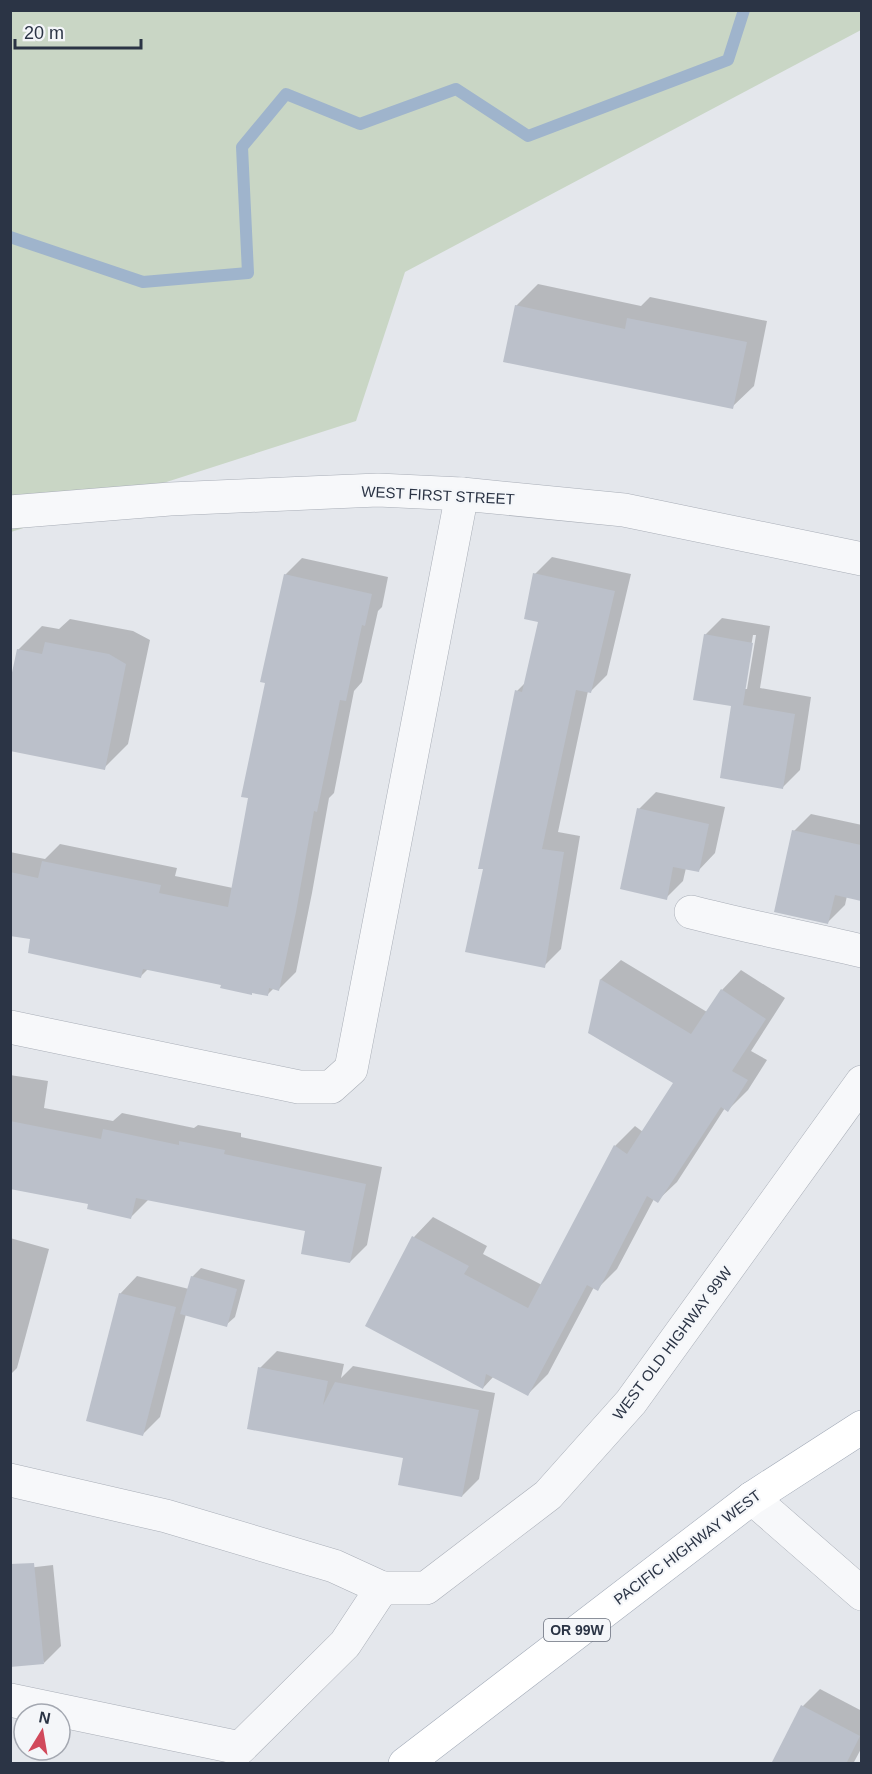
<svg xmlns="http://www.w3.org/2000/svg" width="872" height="1774" font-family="Arial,sans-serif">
  <rect width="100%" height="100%" fill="#e4e7ec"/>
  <path fill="#c9d6c5" d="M 11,11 L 861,11 L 861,30 L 405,272 L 356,421 L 11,532 Z"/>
  <g fill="#0003" fill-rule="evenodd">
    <path d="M 538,284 L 641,306 L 650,297 L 767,321 L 754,386 L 732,407 L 516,306 Z"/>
    <path d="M 552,557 L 631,574 L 607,675 L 590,692 L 588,691 L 558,832 L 580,836 L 561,949 L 544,966 L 485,868 L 517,691 L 526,682 L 540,621 L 535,574 Z"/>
    <path d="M 302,558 L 388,577 L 382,607 L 378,611 L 362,682 L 354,691 L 334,793 L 329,798 L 312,893 L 296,972 L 279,989 L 274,988 L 267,995 L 149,968 L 141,976 L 32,938 L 10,934 L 10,852 L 45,859 L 60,844 L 177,868 L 175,876 L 233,888 L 250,797 L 267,682 L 285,575 Z"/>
    <path d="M 722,618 L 770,626 L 760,688 L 811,697 L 800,770 L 783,787 L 705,635 ZM 753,635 L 756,635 L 747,689 L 744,689 Z"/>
    <path d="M 70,619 L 133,631 L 150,640 L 128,744 L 104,768 L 18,650 L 42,626 L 59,629 Z"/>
    <path d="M 656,792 L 725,807 L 715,853 L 698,871 L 686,868 L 683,881 L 666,898 L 639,809 Z"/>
    <path d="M 811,814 L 862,825 L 862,895 L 858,899 L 847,896 L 845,905 L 828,922 L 794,831 Z"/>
    <path d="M 621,960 L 707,1012 L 722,990 L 741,970 L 785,998 L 751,1051 L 767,1060 L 748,1090 L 728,1110 L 725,1108 L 677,1182 L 657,1201 L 654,1199 L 617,1269 L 597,1289 L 594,1287 L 548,1374 L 528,1394 L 494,1376 L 483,1388 L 367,1326 L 414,1237 L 433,1217 L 487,1246 L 483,1254 L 542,1285 L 615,1146 L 635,1126 L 643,1132 L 675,1083 L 590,1032 L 601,979 Z"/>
    <path d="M 10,1075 L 48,1081 L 44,1108 L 113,1121 L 122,1113 L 194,1128 L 198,1125 L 241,1133 L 241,1137 L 382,1167 L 367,1245 L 350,1262 L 307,1230 L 149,1199 L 131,1217 L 90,1203 L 10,1188 Z"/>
    <path d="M 10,1238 L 49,1249 L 17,1368 L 10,1375 Z"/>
    <path d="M 201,1268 L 245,1280 L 235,1317 L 226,1325 L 186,1314 L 160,1417 L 143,1434 L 120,1294 L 137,1276 L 189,1289 L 192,1277 Z"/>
    <path d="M 277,1351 L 344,1364 L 341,1378 L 353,1366 L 495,1393 L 479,1479 L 462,1496 L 404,1457 L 260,1368 Z"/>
    <path d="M 53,1565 L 61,1646 L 44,1663 L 10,1570 Z"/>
    <path d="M 820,1689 L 862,1711 L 862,1747 L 853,1764 L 773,1764 L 803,1706 Z"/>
  </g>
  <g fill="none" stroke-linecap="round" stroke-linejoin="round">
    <path stroke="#9fb4cc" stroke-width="12" d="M 10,237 L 143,282 L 248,273 L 242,147 L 286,94 L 360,124 L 456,89 L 528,136 L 728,60 L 744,10"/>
  </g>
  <g fill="#bbc0ca">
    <path d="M 515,305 L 625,329 L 627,318 L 747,342 L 733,409 L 503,362 Z"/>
    <path d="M 533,573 L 615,591 L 591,693 L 576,690 L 542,849 L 564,852 L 545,968 L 465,952 L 483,869 L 478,869 L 515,690 L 522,692 L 538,622 L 524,619 Z"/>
    <path d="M 284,574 L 372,594 L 365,626 L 362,625 L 346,701 L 340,700 L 317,812 L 314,811 L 296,912 L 279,991 L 269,988 L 268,996 L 252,993 L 252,995 L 220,988 L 221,985 L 143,969 L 141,978 L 28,953 L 30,939 L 10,936 L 10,872 L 38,878 L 42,861 L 161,885 L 159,893 L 228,907 L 248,798 L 241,797 L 265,683 L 260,682 Z"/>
    <path d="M 704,634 L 753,643 L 743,705 L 795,714 L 783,789 L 720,778 L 731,706 L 693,700 Z"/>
    <path d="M 45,642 L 109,654 L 126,664 L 105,770 L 10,751 L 10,682 L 17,649 L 42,654 Z"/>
    <path d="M 637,808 L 709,824 L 699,872 L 673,867 L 667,900 L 620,889 Z"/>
    <path d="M 792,830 L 861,845 L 861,901 L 835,895 L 828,924 L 774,912 Z"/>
    <path d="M 600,979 L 691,1034 L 721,989 L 766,1019 L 732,1071 L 748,1080 L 728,1112 L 721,1107 L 658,1203 L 647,1196 L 598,1291 L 587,1285 L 528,1396 L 486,1374 L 483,1389 L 365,1326 L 412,1236 L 469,1266 L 464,1274 L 528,1308 L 614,1145 L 627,1154 L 673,1083 L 588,1033 Z"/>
    <path d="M 10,1121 L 101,1139 L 103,1129 L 179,1145 L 179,1141 L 225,1150 L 224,1154 L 366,1184 L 350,1263 L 301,1254 L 305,1231 L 136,1198 L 131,1219 L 87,1209 L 88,1204 L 10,1189 Z"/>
    <path d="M 191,1276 L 237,1289 L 227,1327 L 180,1314 Z"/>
    <path d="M 119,1293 L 176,1307 L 143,1436 L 86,1421 Z"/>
    <path d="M 258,1367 L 328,1381 L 323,1405 L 335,1382 L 479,1410 L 462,1497 L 398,1485 L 403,1458 L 247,1429 Z"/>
    <path d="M 34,1563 L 44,1664 L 10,1667 L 10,1564 Z"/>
    <path d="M 801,1705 L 860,1736 L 846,1764 L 771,1764 Z"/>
  </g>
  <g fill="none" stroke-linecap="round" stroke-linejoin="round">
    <defs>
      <g id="minor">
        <path d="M 10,512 L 170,499 L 378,490 L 462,494 L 624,510 L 862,559"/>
        <path d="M 691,912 C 748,927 804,937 862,951"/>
        <path d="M 10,1027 L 299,1087 L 331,1087 L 351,1069 L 462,494"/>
        <path d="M 10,1480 L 166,1516 L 334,1566 L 382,1588 L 345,1644 L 240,1748 L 10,1700"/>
        <path d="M 752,1498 L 862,1594"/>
        <path d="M 382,1588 L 426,1588 L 548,1495 L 631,1402 L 862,1082"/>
      </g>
      <path id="major" d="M 405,1764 L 752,1498 L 862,1427"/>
    </defs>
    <use href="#minor" stroke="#a9aeb7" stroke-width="34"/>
    <use href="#major" stroke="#a3abb8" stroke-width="34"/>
    <use href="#minor" stroke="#f7f8fa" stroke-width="33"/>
    <use href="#major" stroke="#fff" stroke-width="33"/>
  </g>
  <g text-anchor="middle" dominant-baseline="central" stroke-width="4.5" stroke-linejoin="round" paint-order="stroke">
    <rect fill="#f4f6f9" stroke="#676e7b" stroke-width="1.5" x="544" y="1619" width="66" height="22" rx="4.5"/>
    <g font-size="14" font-weight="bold" fill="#2b3445">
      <text x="577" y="1630">OR 99W</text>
    </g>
    <g font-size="15" fill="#2b3445" stroke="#f4f6f9">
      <text transform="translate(438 495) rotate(3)">WEST FIRST STREET</text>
      <text transform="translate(672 1343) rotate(-53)">WEST OLD HIGHWAY 99W</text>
      <text transform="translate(687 1547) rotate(-37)">PACIFIC HIGHWAY WEST</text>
    </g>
  </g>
  <rect width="872" height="1774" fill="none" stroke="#2b3445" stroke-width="24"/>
  <g transform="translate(42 1732) rotate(11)"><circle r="28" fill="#f4f6f9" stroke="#a4a8b1" stroke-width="1.5"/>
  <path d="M0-4.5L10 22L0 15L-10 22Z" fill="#d1495b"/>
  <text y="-9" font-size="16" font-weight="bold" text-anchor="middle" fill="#2b3445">N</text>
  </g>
  <path d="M15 39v9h126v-9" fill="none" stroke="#2b3445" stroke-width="3"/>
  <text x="24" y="39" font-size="18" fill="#2b3445" stroke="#f4f6f9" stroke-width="4.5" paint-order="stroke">20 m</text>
</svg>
